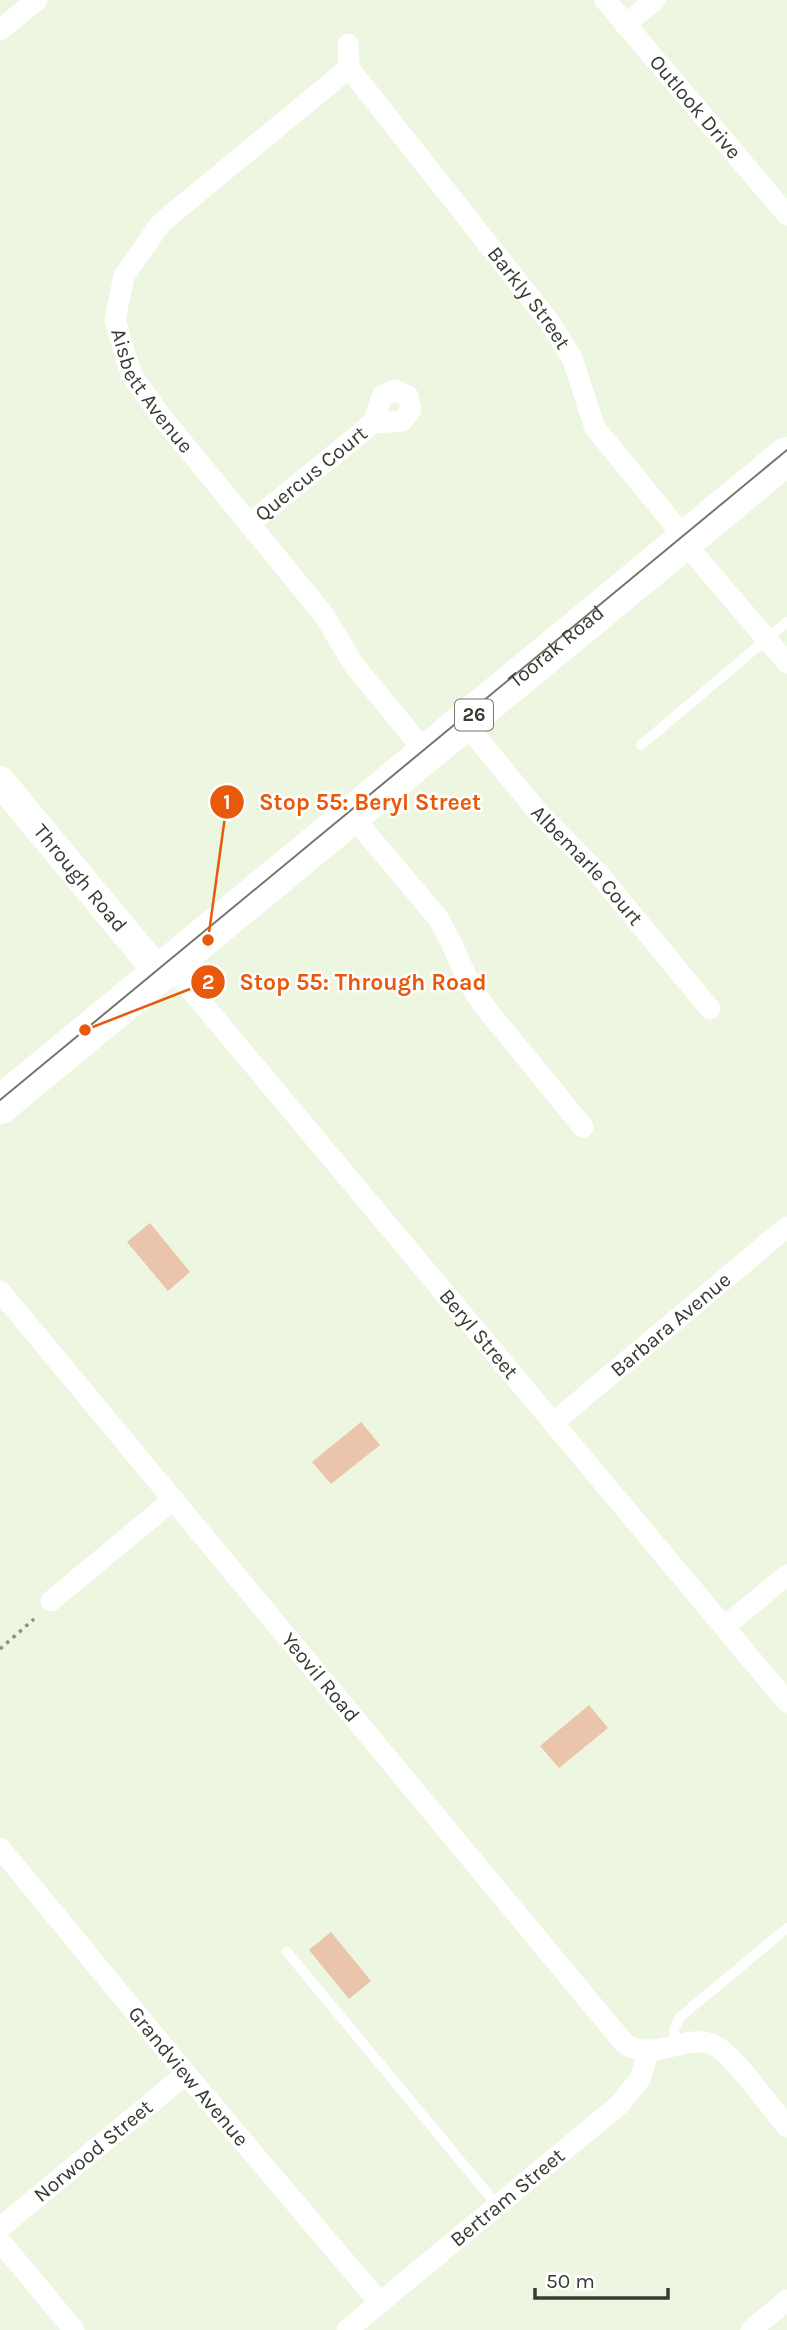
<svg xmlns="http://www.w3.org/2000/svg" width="787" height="2330" font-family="Karla,sans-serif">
  <rect width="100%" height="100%" fill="#edf6e0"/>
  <g fill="#eac5ac">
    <path d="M 150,1223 L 190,1272 L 168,1291 L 127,1242 Z"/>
    <path d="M 361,1422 L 380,1445 L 331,1484 L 312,1462 Z"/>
    <path d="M 589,1705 L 608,1728 L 559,1768 L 540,1746 Z"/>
    <path d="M 331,1932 L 371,1981 L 349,1999 L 309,1950 Z"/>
  </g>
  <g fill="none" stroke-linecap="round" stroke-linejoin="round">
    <path stroke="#8c9283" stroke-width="3.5" stroke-dasharray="3.5 5" stroke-linecap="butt" d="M 0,1649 L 34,1619"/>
    <g stroke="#fff" stroke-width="10">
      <path d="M 641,745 L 787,622"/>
      <path d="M 287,1952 L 497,2205"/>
      <path d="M 674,2047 L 674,2029 L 680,2017 L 787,1928"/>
    </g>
    <g stroke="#fff" stroke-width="21">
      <path id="s1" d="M 605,0 L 787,215"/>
      <path d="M 625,25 L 655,0"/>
      <path d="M 0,30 L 37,0"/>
      <path id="s2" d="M 348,44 L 349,68 L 161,223 L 124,276 L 115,320 L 131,374 L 160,415 L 324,615 L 354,665 L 427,754"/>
      <path id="s3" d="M 349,68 L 548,320 L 572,358 L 595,428 L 686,539"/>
      <path id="s4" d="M 249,524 L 373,423 L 382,396 L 395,390 L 408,396 L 411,410 L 402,421 L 373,423"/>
      <path d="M 684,542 L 787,663"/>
      <path id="s5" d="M 464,722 L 538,812 L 597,872 L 710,1009"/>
      <path d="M 352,816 L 438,918 L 451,942 L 469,983 L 484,1006 L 583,1127"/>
      <path id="s6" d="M 170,965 L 787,1702"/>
      <path id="s7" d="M 0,1291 L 624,2043 C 653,2064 686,2032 714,2045 C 733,2054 772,2109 787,2127"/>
      <path id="s8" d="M 554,1422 L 787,1227"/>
      <path d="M 51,1601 L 174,1499"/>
      <path d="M 724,1627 L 787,1575"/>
      <path id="s9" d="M 0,1848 L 186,2074 L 380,2303"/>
      <path id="s10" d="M 0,2228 L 186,2074"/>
      <path d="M 0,2241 L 74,2330"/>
      <path id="s11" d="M 347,2330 L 619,2105 L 640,2079 L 649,2050"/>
      <path d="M 751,2330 L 787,2300"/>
    </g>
    <path stroke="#fff" stroke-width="30" id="s12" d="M 0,781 L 160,974"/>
    <path stroke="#fff" stroke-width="38" id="s13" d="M 0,1105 L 787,456"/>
    <path stroke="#73786b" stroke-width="2" d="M 0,1100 L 787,450"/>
  </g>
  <g text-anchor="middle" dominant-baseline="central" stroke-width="5" stroke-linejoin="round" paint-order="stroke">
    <rect fill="#fff" stroke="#747670" stroke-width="2" x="455" y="699.5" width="38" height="31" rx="5"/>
    <g font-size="19" font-weight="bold" fill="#383b33">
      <text x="474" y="715">26</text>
    </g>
    <g font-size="21" fill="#383b33" stroke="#fff">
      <text stroke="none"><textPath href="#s1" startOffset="140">Outlook Drive</textPath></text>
      <text stroke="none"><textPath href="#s3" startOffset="292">Barkly Street</textPath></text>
      <text stroke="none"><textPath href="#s2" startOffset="458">Aisbett Avenue</textPath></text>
      <text stroke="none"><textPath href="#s4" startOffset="80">Quercus Court</textPath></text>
      <text stroke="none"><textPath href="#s13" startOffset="721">Toorak Road</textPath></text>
      <text stroke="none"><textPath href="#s5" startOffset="189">Albemarle Court</textPath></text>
      <text stroke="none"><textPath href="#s12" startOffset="126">Through Road</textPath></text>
      <text stroke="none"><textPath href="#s8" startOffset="152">Barbara Avenue</textPath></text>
      <text stroke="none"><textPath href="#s6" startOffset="481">Beryl Street</textPath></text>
      <text stroke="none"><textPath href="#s7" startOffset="502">Yeovil Road</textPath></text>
      <text stroke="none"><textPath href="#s9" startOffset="296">Grandview Avenue</textPath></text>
      <text stroke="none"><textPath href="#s10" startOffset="121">Norwood Street</textPath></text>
      <text stroke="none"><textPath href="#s11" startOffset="208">Bertram Street</textPath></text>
    </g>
  </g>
  <path fill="none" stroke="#e8590c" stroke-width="2.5" d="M208 940L227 802M85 1030L208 982"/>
  <g fill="#e8590c" stroke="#fff" stroke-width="2.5">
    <circle cx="208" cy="940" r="7"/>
    <circle cx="85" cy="1030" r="7"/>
    <circle cx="227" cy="802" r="18"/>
    <circle cx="208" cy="982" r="18"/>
  </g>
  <g font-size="21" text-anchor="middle" font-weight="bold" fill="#fff">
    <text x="227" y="809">1</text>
    <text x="208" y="989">2</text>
  </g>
  <g font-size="23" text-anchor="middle" font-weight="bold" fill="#e8590c" stroke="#fff" stroke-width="5" stroke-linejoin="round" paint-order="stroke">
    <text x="370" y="810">Stop 55: Beryl Street</text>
    <text x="363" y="990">Stop 55: Through Road</text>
  </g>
  <path d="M535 2288v10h133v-10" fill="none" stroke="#383b33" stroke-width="3.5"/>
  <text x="546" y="2288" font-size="21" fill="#383b33" stroke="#ffffff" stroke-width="5" paint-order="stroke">50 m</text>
</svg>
